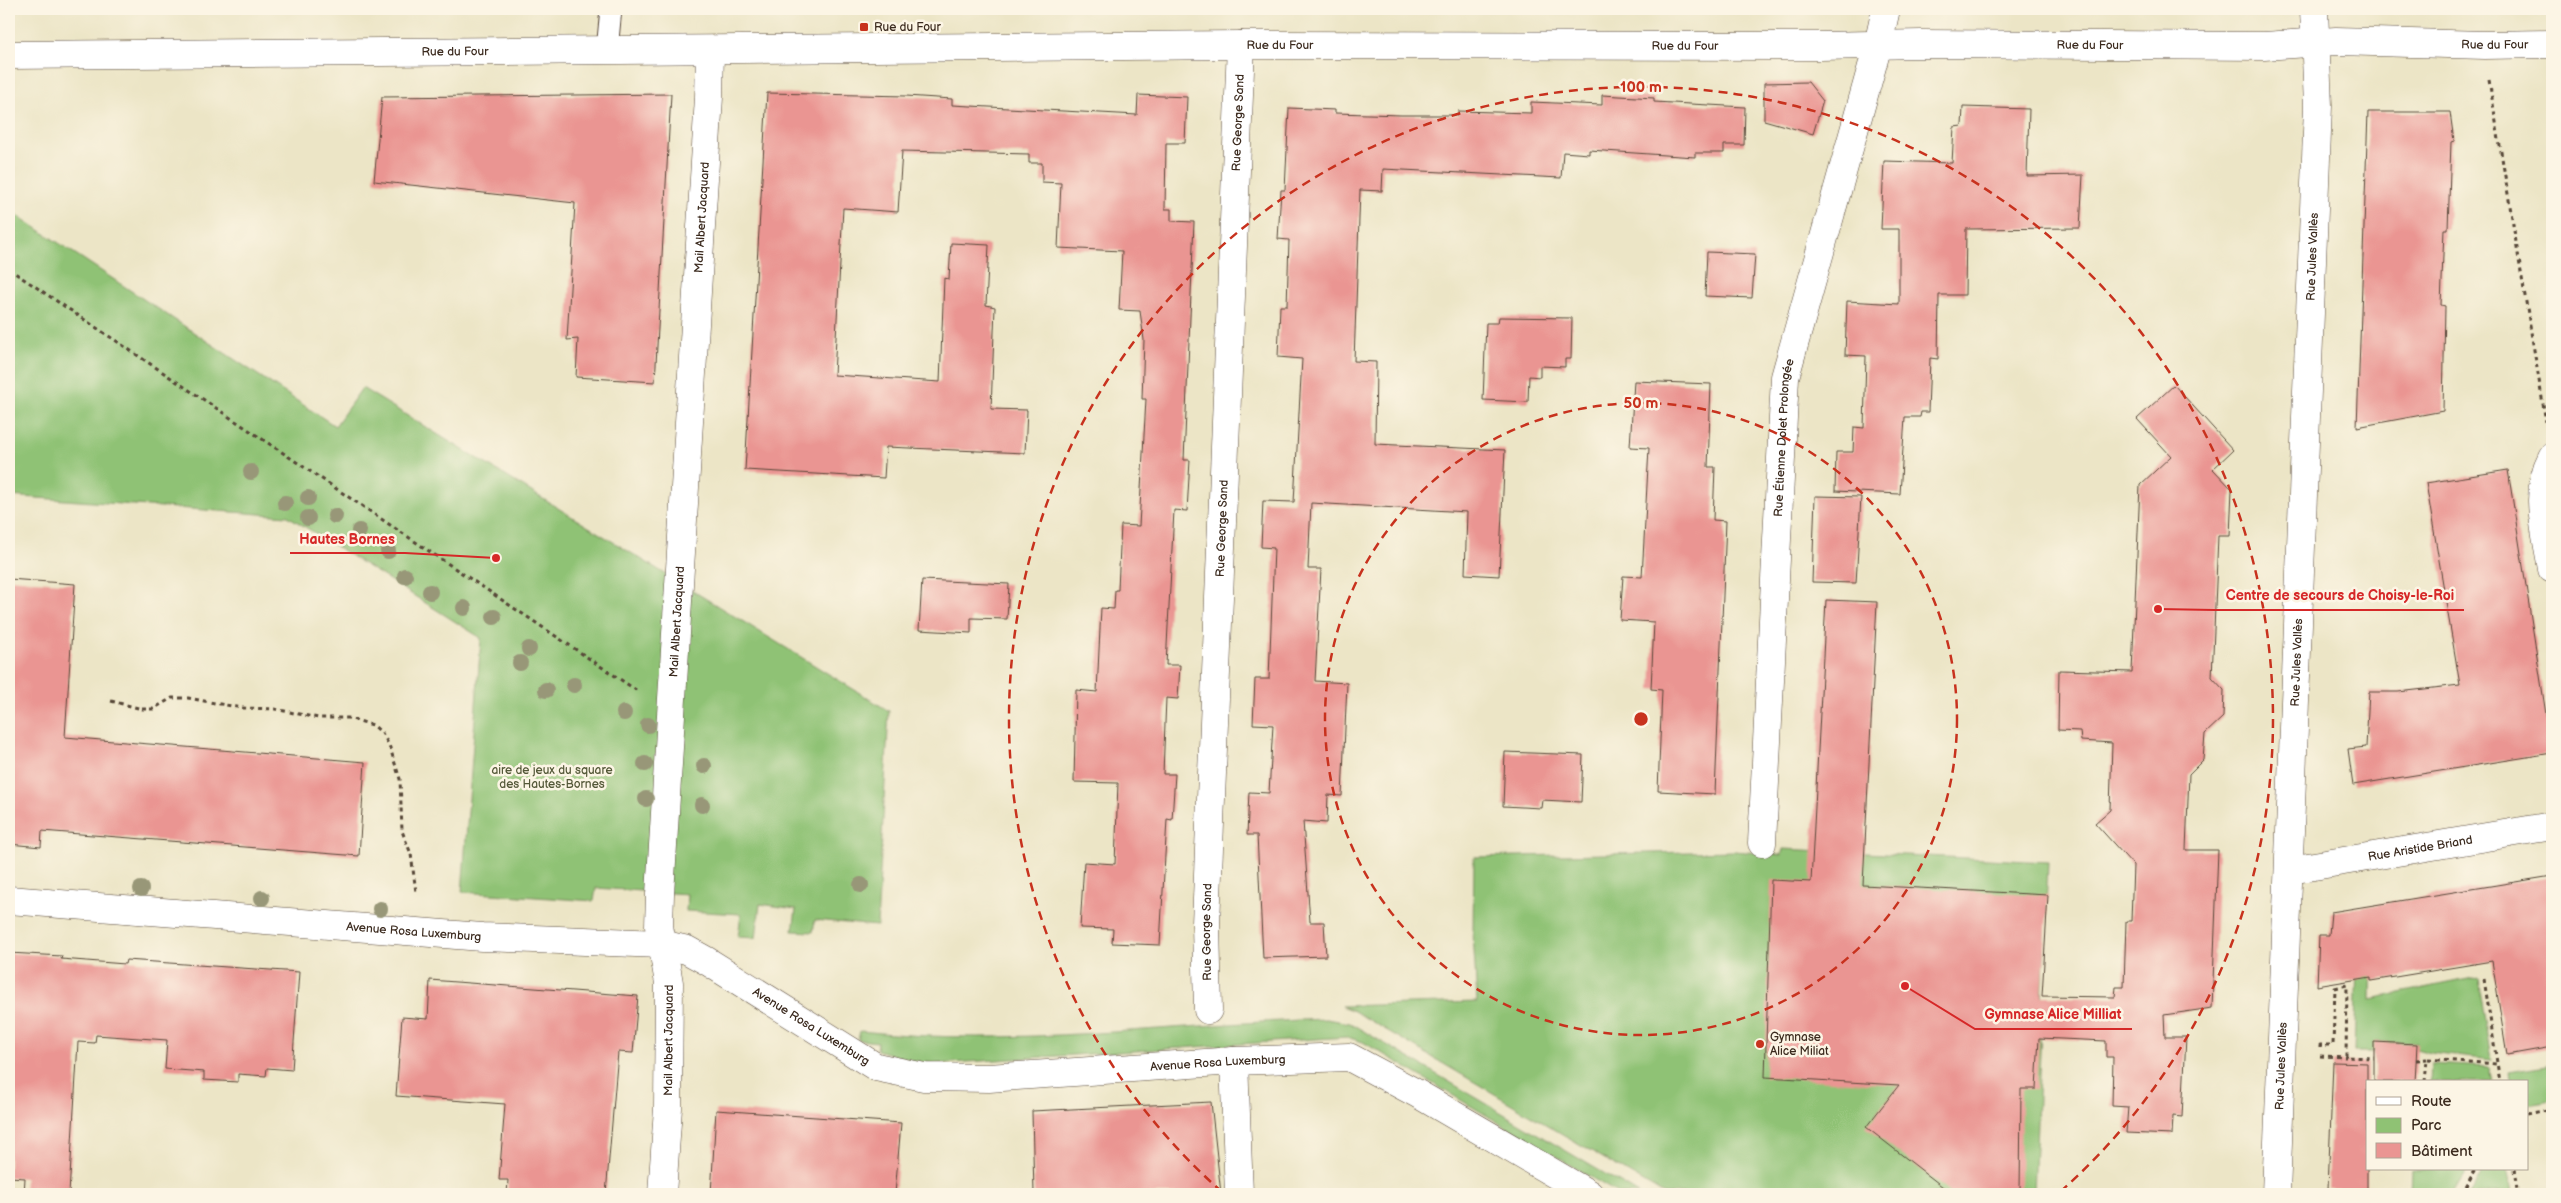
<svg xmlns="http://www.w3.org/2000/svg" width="2561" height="1203" font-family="'Balsamiq Sans',sans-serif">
  <rect width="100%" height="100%" fill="#fcf5e5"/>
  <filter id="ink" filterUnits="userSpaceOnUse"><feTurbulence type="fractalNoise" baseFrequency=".02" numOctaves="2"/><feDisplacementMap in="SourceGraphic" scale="10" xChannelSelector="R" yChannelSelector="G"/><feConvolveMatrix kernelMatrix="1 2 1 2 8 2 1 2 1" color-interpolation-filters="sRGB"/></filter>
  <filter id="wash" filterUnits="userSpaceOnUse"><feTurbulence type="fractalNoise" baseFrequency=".0096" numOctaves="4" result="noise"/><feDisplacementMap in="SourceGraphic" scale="20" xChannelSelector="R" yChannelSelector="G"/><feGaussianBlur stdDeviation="1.12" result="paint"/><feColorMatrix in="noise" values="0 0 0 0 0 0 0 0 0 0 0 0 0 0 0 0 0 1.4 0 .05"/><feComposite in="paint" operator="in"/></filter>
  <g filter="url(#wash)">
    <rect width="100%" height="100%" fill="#ece5c6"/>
    <g fill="#8fc274" stroke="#657649">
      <path d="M 9,210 L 335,426 L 362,388 L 889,711 L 877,926 L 815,920 L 813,932 L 793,931 L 796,909 L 760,904 L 756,938 L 738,937 L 741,914 L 686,911 L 687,894 L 596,888 L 594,901 L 462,892 L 481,638 L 288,516 L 9,496 Z"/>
      <path d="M 1783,849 L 2048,862 L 2034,1194 L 1664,1194 L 1354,1011 L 1341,1006 L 1477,1002 L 1473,933 L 1474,857 L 1734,851 L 1782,855 Z"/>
      <path d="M 2358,939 L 2372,940 L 2371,999 L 2478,977 L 2491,1060 L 2431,1053 L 2416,1049 L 2416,1043 L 2375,1042 L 2374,1052 L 2354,1052 Z"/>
      <path d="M 1326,1019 L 1350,1023 L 1639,1194 L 1619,1194 L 1363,1042 L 1347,1037 L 936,1064 L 914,1061 L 877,1050 L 878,1042 L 858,1040 L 860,1031 C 1015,1048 1170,1024 1326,1019 Z"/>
      <path d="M 2431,1064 L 2489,1067 L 2492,1082 L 2430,1082 Z"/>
      <path d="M 2552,1065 L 2552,1100 L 2527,1104 L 2527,1082 L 2510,1082 L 2509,1072 Z"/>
      <path d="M 2412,1169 L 2468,1169 L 2453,1194 L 2411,1194 Z"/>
      <path d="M 2484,1169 L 2507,1169 L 2512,1193 L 2469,1194 Z"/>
    </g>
    <g id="blocks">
      <g fill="#ea9592">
        <path d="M 1808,82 L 1823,101 L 1813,134 L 1764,120 L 1764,83 Z"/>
        <path d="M 767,93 L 906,96 L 952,99 L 952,105 L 1137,115 L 1138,95 L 1187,97 L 1185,143 L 1166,143 L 1165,209 L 1171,209 L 1171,221 L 1194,222 L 1184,460 L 1190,460 L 1187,511 L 1174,510 L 1166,665 L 1180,665 L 1178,699 L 1166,698 L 1163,774 L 1175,774 L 1172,820 L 1167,819 L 1160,945 L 1112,943 L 1113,929 L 1080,928 L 1084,862 L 1115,864 L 1118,783 L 1074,782 L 1076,690 L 1097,692 L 1101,608 L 1114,609 L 1115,590 L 1118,590 L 1121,525 L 1139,526 L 1146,399 L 1142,399 L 1144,340 L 1140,311 L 1119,310 L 1122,251 L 1058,248 L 1061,183 L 1042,182 L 1042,163 L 1029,163 L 1029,154 L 902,151 L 898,212 L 843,208 L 834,375 L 940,382 L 944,278 L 949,279 L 951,243 L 989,245 L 986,305 L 995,307 L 991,409 L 1027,410 L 1025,453 L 886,447 L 884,478 L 745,470 Z"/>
        <path d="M 671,94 L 655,382 L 576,377 L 578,339 L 567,340 L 575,203 L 374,181 L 382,97 Z"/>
        <path d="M 1602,95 L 1654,98 L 1654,102 L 1745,107 L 1744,145 L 1724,145 L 1724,153 L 1695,153 L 1695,157 L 1589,150 L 1589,154 L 1563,152 L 1561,178 L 1383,169 L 1382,191 L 1360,190 L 1354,361 L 1376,362 L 1375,444 L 1505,450 L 1499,576 L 1465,574 L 1467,512 L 1311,503 L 1308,569 L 1321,569 L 1315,681 L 1347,683 L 1342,796 L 1328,795 L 1327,823 L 1303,821 L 1310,922 L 1324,922 L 1326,956 L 1263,958 L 1257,835 L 1247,835 L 1249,792 L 1269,793 L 1273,725 L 1253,724 L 1255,679 L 1269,679 L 1274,548 L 1261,547 L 1263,501 L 1294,502 L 1302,359 L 1278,357 L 1280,306 L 1287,306 L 1289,240 L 1278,239 L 1281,190 L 1285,190 L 1289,108 L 1335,110 L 1335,113 L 1401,115 L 1458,115 L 1458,111 L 1531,113 L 1531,102 L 1602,105 Z"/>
        <path d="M 1963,107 L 2029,109 L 2027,176 L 2083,175 L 2080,228 L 1966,229 L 1965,295 L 1939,295 L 1938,359 L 1930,358 L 1928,412 L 1921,412 L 1920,417 L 1905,417 L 1900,494 L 1835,491 L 1836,452 L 1853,452 L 1854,427 L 1864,428 L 1866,356 L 1845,355 L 1847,301 L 1899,304 L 1899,229 L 1881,229 L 1884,161 L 1952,163 L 1954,127 L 1962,126 Z"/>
        <path d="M 2368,112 L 2450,112 L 2454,141 L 2451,142 L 2448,229 L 2444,229 L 2441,305 L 2445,306 L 2443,411 L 2357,427 Z"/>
        <path d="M 1707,252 L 1755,254 L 1752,298 L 1705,296 Z"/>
        <path d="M 1499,317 L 1572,318 L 1571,359 L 1565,359 L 1565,367 L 1540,366 L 1540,377 L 1529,376 L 1528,402 L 1483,400 L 1486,323 L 1498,323 Z"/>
        <path d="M 1634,381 L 1711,384 L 1708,467 L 1715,467 L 1713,520 L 1726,521 L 1715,794 L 1658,791 L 1662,690 L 1651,689 L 1654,622 L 1620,620 L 1623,576 L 1642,577 L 1649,448 L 1630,447 Z"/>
        <path d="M 2174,385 L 2233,450 L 2213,469 L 2232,489 L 2230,536 L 2218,536 L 2212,677 L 2224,690 L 2223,717 L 2205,734 L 2203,760 L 2189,774 L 2186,850 L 2218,850 L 2212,1008 L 2164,1015 L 2165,1037 L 2186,1037 L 2182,1117 L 2173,1116 L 2172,1135 L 2126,1133 L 2128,1107 L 2112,1106 L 2113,1057 L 2106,1057 L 2106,1041 L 2039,1038 L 2036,1089 L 2021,1089 L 2020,1194 L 1952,1194 L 1866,1127 L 1899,1085 L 1765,1077 L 1771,880 L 1811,882 L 1826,600 L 1877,602 L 1863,885 L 2048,895 L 2042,996 L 2115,997 L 2116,987 L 2124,987 L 2126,921 L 2131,921 L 2133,865 L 2095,823 L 2110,810 L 2112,743 L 2081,741 L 2080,731 L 2058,730 L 2059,670 L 2132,672 L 2140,485 L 2171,456 L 2137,419 Z"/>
        <path d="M 2508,470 L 2552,753 L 2353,785 L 2348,749 L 2366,747 L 2369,692 L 2398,692 L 2460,685 L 2426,483 Z"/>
        <path d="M 1815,496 L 1861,497 L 1856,583 L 1812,582 Z"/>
        <path d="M 9,579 L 75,584 L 65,737 L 365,762 L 359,856 L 42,831 L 41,847 L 9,844 Z"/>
        <path d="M 922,580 L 1009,584 L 1007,619 L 971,618 L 971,633 L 919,630 Z"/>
        <path d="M 1505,752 L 1583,755 L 1581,802 L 1542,800 L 1541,808 L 1503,806 Z"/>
        <path d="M 2552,876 L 2552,1047 L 2507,1055 L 2492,961 L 2371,981 L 2371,977 L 2317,986 L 2319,935 L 2329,935 L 2331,912 Z"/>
        <path d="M 9,953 L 62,956 L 61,959 L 125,964 L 126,960 L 299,972 L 292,1070 L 267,1068 L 266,1076 L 238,1074 L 238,1082 L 204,1080 L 204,1072 L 165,1069 L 167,1040 L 96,1035 L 95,1043 L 78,1042 L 69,1194 L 24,1194 L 25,1178 L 9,1177 Z"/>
        <path d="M 430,980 L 638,996 L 633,1053 L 618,1052 L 606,1194 L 507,1194 L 508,1180 L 499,1180 L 505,1104 L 396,1096 L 402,1017 L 428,1019 Z"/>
        <path d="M 2374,1042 L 2417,1044 L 2415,1082 L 2374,1082 Z"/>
        <path d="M 2333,1062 L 2367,1063 L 2367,1190 L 2328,1189 Z"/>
        <path d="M 1211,1102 L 1221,1194 L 1034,1194 L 1032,1111 Z"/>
        <path d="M 716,1110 L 901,1123 L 895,1194 L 711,1194 Z"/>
      </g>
    </g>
  </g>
  <g filter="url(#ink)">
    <use href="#blocks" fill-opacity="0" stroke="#564637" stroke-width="1"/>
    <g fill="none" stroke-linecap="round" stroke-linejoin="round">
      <defs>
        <path id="service" d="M 607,50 L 611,9"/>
        <g id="pedestrian">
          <path id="s1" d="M 662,1194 L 668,1108 L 669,983 L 659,926 L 660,894 L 709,97 L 710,50"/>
        </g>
        <g id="minor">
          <path id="s2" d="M 9,55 L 1241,45 L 1820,46 L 1921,44 L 2264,46 L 2336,41 L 2485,45 L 2552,44"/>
          <path d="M 2552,457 C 2533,493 2546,531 2552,569"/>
          <path id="s3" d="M 1762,843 L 1785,377 L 1878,45 L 1886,9"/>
          <path id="s4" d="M 2290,870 L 2552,826"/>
          <path id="s5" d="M 9,900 L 482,937 L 661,944 L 687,950 L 707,961 L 876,1067 L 924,1077 L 989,1078 L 1234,1061 L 1349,1057 L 1418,1094 L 1589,1194"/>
          <path id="s6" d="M 1208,1010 L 1206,924 L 1241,45"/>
          <path d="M 1234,1061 L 1239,1194"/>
          <path id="s7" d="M 2276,1194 L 2318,106 L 2314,9"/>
        </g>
      </defs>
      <use href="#service" stroke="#564637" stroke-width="23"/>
      <use href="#pedestrian" stroke="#564637" stroke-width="29"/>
      <use href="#minor" stroke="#564637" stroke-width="29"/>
      <g stroke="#564637" stroke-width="3" stroke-dasharray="4 4" stroke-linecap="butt">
        <path d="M 2489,80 L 2546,422"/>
        <path d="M 9,269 L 636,690"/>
        <path d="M 111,701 L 142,709 L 153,709 L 172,698 L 188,698 L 242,708 L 275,709 L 318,718 L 348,718 L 373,725 L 382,733 L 389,745 L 400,779 L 402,831 L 411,854 L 416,892"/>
        <path d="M 2484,979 L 2500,1082"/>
        <path d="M 2320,1047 L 2320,1045 L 2333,1045 L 2335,988 L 2347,985 L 2346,1057 L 2374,1058"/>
        <path d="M 2320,1056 L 2346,1057"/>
        <path d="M 2416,1060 L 2427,1059"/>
        <path d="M 2425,1082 L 2427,1059 L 2497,1064"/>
        <path d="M 2527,1114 L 2552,1109"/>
        <path d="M 2514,1169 L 2517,1190"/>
        <path d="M 2461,1194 L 2476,1169"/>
      </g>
      <use href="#service" stroke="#fff" stroke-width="21"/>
      <use href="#pedestrian" stroke="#fff" stroke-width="28"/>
      <use href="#minor" stroke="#fff" stroke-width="28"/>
    </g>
    <g fill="#989778">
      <circle cx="251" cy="472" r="8"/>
      <circle cx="308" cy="498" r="8"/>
      <circle cx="285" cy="503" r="8"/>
      <circle cx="335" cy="516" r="8"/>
      <circle cx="308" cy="518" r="8"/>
      <circle cx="359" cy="531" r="8"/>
      <circle cx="388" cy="551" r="8"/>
      <circle cx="405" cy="576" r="8"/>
      <circle cx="430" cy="592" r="8"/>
      <circle cx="464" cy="608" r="8"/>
      <circle cx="494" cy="617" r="8"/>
      <circle cx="529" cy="649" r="8"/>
      <circle cx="520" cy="663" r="8"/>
      <circle cx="574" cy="685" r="8"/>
      <circle cx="546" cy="690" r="8"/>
      <circle cx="624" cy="713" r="8"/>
      <circle cx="648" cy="725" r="8"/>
      <circle cx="645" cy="764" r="8"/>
      <circle cx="704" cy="766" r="8"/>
      <circle cx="646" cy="799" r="8"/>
      <circle cx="702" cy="805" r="8"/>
      <circle cx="861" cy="885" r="8"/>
      <circle cx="141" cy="889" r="8"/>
      <circle cx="262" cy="898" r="8"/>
      <circle cx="380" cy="909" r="8"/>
    </g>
  </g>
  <g fill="none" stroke="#c8321e" stroke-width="2.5" stroke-dasharray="9 6">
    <circle cx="1641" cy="719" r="316"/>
    <path d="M1222 1192A632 632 0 1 1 2060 1192"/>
  </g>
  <g fill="#c8321e" stroke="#fcf5e5" stroke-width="2">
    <rect x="859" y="22" width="10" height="10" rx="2.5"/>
    <circle cx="1760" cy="1044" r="5"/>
  </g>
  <g text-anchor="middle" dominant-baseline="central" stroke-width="5" stroke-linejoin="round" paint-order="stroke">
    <g font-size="12" fill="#3b2a1e" stroke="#fcf5e5" text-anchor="start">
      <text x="874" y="27">Rue du Four</text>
      <text x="1770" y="1037">Gymnase<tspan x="1770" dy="14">Alice Miliat</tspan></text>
    </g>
    <g font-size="12" fill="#3b2a1e" stroke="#fcf5e5">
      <text stroke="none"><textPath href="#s2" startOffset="1271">Rue du Four</textPath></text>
      <text stroke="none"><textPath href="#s2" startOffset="2081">Rue du Four</textPath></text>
      <text stroke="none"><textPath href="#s2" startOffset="2486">Rue du Four</textPath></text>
      <text stroke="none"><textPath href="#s2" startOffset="1676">Rue du Four</textPath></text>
      <text stroke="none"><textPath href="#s2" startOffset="446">Rue du Four</textPath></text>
      <text stroke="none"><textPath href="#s6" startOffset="888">Rue George Sand</textPath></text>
      <text stroke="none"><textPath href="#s1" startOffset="979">Mail Albert Jacquard</textPath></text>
      <text stroke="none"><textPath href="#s7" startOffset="938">Rue Jules Vallès</textPath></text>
      <text stroke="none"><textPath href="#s3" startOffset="406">Rue Étienne Dolet Prolongée</textPath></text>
      <text stroke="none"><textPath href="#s6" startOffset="482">Rue George Sand</textPath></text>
      <text stroke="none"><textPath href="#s1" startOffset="574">Mail Albert Jacquard</textPath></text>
      <text stroke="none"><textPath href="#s7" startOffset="532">Rue Jules Vallès</textPath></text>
      <text stroke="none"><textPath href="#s4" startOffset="132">Rue Aristide Briand</textPath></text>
      <text stroke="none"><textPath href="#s5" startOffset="406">Avenue Rosa Luxemburg</textPath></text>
      <text stroke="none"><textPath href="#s6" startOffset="78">Rue George Sand</textPath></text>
      <text stroke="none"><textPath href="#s5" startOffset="826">Avenue Rosa Luxemburg</textPath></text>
      <text stroke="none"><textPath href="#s1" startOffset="154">Mail Albert Jacquard</textPath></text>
      <text stroke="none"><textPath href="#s5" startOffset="1246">Avenue Rosa Luxemburg</textPath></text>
      <text stroke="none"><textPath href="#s7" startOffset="128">Rue Jules Vallès</textPath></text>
    </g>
    <g font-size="12" fill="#545838" stroke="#fcf5e5">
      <text x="552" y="770">aire de jeux du square<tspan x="552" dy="14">des Hautes-Bornes</tspan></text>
    </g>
  </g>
  <circle cx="1641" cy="719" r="8" fill="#c8321e" stroke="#fcf5e5" stroke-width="2.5"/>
  <g font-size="15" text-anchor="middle" font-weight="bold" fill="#c8321e" stroke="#fcf5e5" stroke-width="5" stroke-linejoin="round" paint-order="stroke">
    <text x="1641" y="92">100 m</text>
    <text x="1641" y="408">50 m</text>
  </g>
  <path fill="none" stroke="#d62828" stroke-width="2" d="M496 558L405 553H290M2158 609L2215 610H2464M1905 986L1975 1029H2132"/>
  <g fill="#d62828" stroke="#fcf5e5" stroke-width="2">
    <circle cx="496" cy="558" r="5"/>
    <circle cx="2158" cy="609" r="5"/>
    <circle cx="1905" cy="986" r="5"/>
  </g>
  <g font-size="14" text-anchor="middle" font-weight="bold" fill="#d62828" stroke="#fcf5e5" stroke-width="5" stroke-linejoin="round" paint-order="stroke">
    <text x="347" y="544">Hautes Bornes</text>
    <text x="2340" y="600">Centre de secours de Choisy-le-Roi</text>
    <text x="2053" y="1019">Gymnase Alice Milliat</text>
  </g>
  <rect width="2561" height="1203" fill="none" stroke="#fcf5e5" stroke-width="30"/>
  <rect x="2366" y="1080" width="162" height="90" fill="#fcf5e5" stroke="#afa495"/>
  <rect x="2376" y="1097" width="25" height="8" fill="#ffffff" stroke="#afa495"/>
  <text x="2411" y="1106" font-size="15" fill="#3b2a1e">Route</text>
  <rect x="2376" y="1118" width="25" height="15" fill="#8fc274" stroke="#afa495"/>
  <text x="2411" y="1130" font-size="15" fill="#3b2a1e">Parc</text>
  <rect x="2376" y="1143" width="25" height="15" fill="#ea9592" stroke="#afa495"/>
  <text x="2411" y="1156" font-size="15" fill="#3b2a1e">Bâtiment</text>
</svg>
